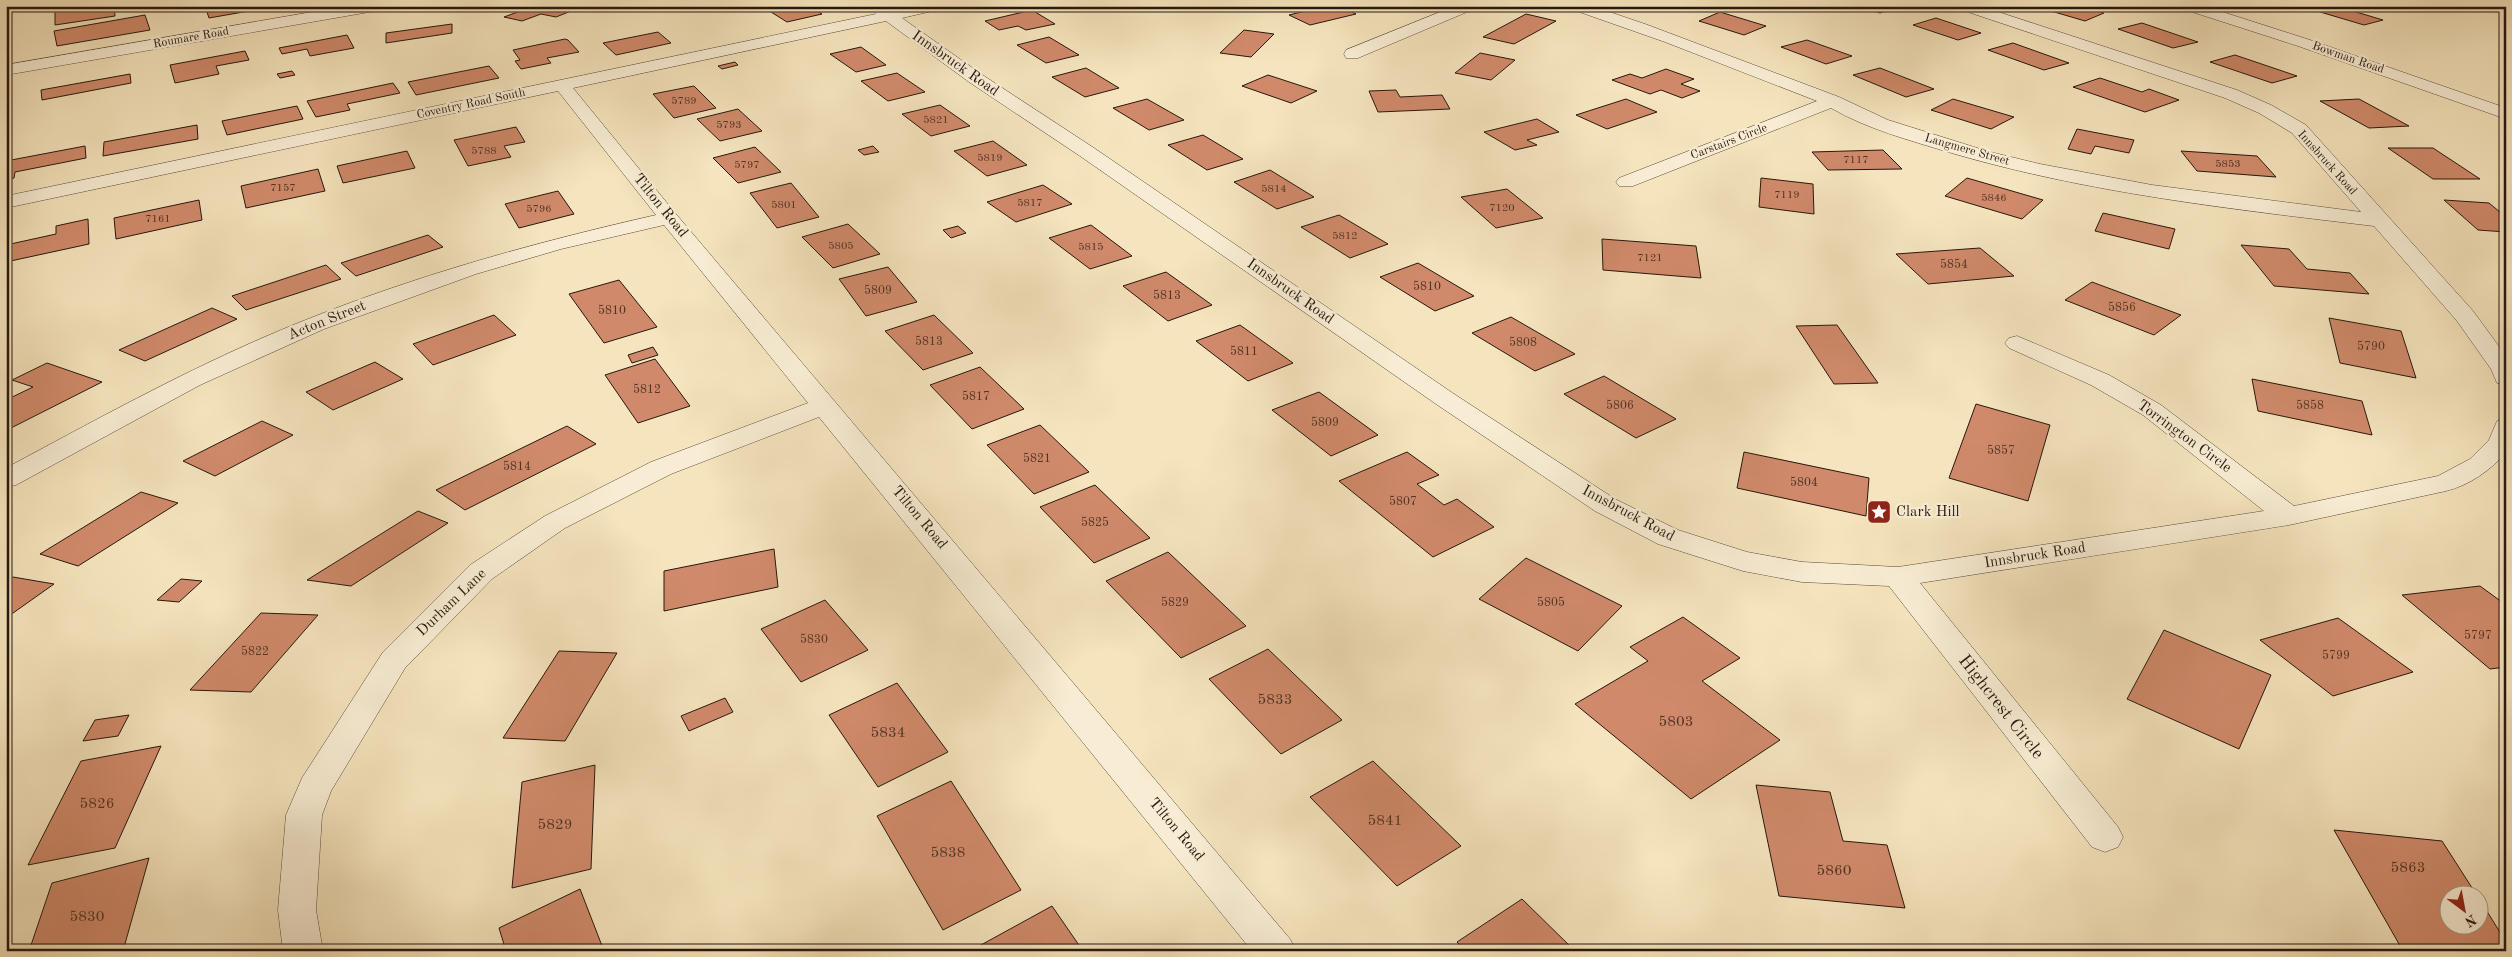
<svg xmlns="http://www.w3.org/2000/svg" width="2512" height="957" font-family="'Old Standard TT',serif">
  <rect width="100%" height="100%" fill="#f5e4bd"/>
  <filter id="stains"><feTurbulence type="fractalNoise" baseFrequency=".004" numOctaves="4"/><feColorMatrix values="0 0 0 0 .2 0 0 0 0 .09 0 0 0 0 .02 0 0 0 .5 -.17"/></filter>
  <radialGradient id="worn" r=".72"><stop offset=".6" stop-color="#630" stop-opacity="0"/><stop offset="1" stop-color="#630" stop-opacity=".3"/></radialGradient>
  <g fill="#d08a6b" stroke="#27170e">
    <path d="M 86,6 L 114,6 L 115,16 L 55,25 L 55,11 Z"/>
    <path d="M 222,6 L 272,6 L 272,7 L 209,18 L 206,9 Z"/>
    <path d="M 534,6 L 584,6 L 556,17 L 541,14 L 522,21 L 504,17 Z"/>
    <path d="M 809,6 L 822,14 L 787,22 L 763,7 Z"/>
    <path d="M 1084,6 L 1113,6 L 1092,11 Z"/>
    <path d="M 1326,6 L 1340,6 L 1356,14 L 1310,25 L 1289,15 Z"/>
    <path d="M 1859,6 L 1900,6 L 1880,13 Z"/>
    <path d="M 2034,6 L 2079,6 L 2104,13 L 2085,21 Z"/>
    <path d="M 2300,6 L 2336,6 L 2383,20 L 2364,25 Z"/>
    <path d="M 1032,10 L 1055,24 L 1026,30 L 1018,26 L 999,30 L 985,21 Z"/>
    <path d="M 1720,12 L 1766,26 L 1744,35 L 1699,21 Z"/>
    <path d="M 1526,14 L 1556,21 L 1514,44 L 1483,37 Z"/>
    <path d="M 145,15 L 150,30 L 57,46 L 54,31 Z"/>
    <path d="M 1936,18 L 1981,33 L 1958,40 L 1913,25 Z"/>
    <path d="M 2142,23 L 2198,42 L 2173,48 L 2118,29 Z"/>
    <path d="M 452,24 L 452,33 L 386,43 L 386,33 Z"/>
    <path d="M 1244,30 L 1274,34 L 1251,57 L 1220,53 Z"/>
    <path d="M 658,32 L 671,43 L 616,55 L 603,43 Z"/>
    <path d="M 347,35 L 354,48 L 310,56 L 307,49 L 282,54 L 279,48 Z"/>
    <path d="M 1049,37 L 1079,55 L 1046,63 L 1017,45 Z"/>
    <path d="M 565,39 L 568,40 L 579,52 L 547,58 L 551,63 L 521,69 L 515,61 L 520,60 L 513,50 Z"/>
    <path d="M 1807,40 L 1852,56 L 1826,64 L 1781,47 Z"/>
    <path d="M 2013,43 L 2069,63 L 2044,70 L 1988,50 Z"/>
    <path d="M 861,47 L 886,65 L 856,72 L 830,54 Z"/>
    <path d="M 245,51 L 249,60 L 216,66 L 219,74 L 175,83 L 170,65 Z"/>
    <path d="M 1480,53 L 1515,60 L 1491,80 L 1455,73 Z"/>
    <path d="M 2235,55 L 2297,76 L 2272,83 L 2210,62 Z"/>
    <path d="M 735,62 L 738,65 L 722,69 L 718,66 Z"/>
    <path d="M 489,66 L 499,78 L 416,95 L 408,82 Z"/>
    <path d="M 1086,68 L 1119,88 L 1085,97 L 1052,77 Z"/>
    <path d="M 1880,68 L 1934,89 L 1906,97 L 1853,75 Z"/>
    <path d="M 1666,69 L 1694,79 L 1681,84 L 1700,91 L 1682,98 L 1661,90 L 1650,94 L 1612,80 L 1630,74 L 1642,78 Z"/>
    <path d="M 292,71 L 295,75 L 280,78 L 277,74 Z"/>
    <path d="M 897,73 L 925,92 L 888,101 L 861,81 Z"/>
    <path d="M 130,74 L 131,83 L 42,100 L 41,90 Z"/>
    <path d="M 1268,75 L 1317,91 L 1291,103 L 1242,86 Z"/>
    <path d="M 2100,78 L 2142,92 L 2149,89 L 2179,100 L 2145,112 L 2073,87 Z"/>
    <path d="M 393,83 L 400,93 L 347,104 L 350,110 L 316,117 L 307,101 Z"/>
    <path d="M 694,86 L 716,108 L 674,118 L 653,94 Z"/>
    <path d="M 1396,90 L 1400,97 L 1442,95 L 1450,109 L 1378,112 L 1369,91 Z"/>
    <path d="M 1147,99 L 1184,120 L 1149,130 L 1113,108 Z"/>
    <path d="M 1626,99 L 1657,112 L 1607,129 L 1576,115 Z"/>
    <path d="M 1953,99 L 2014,117 L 1991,129 L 1931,110 Z"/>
    <path d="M 2359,99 L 2409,126 L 2369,128 L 2320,101 Z"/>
    <path d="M 940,105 L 970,126 L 931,136 L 902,114 Z"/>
    <path d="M 297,106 L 303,119 L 227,135 L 222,121 Z"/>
    <path d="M 738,109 L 762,131 L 720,141 L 697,119 Z"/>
    <path d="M 1537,119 L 1559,132 L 1527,140 L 1537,145 L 1515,150 L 1484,132 Z"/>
    <path d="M 197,125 L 198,139 L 103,156 L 104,142 Z"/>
    <path d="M 516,127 L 525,142 L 504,146 L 511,157 L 468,166 L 454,140 Z"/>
    <path d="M 2077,129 L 2134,140 L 2129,153 L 2095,146 L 2091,154 L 2068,149 Z"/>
    <path d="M 1203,135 L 1243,159 L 1207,170 L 1168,145 Z"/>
    <path d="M 993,141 L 1027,165 L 987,176 L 954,151 Z"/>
    <path d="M 85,146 L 86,158 L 15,172 L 14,178 L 6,180 L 6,161 Z"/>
    <path d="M 873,146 L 879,152 L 864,155 L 858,150 Z"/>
    <path d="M 755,147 L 781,172 L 738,183 L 713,158 Z"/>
    <path d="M 2388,148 L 2433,148 L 2480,179 L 2433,179 Z"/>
    <path d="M 1883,150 L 1902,169 L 1828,170 L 1812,152 Z"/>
    <path d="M 407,151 L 415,168 L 343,183 L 337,166 Z"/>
    <path d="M 2181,151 L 2257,156 L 2276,177 L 2197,171 Z"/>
    <path d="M 318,169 L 325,191 L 246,208 L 241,186 Z"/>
    <path d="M 1270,170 L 1314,197 L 1277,209 L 1234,182 Z"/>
    <path d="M 1761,178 L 1813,184 L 1814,214 L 1759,207 Z"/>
    <path d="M 1967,178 L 2043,200 L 2022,219 L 1945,196 Z"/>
    <path d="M 791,183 L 819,217 L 777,228 L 750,193 Z"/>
    <path d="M 1043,185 L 1072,204 L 1016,222 L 987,202 Z"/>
    <path d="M 1507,189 L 1543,218 L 1496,228 L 1461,197 Z"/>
    <path d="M 558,191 L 574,214 L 519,228 L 505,204 Z"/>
    <path d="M 199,200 L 202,220 L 116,239 L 114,218 Z"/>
    <path d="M 2444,200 L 2489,203 L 2506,217 L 2506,232 L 2478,230 Z"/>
    <path d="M 2103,213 L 2175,229 L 2169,249 L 2095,231 Z"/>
    <path d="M 1339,215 L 1388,244 L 1350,258 L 1301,227 Z"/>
    <path d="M 88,219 L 89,244 L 6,262 L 6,245 L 56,234 L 56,226 Z"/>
    <path d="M 848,224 L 880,254 L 833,268 L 802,237 Z"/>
    <path d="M 1091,225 L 1132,256 L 1090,269 L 1049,238 Z"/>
    <path d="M 958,226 L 966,233 L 951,238 L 943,230 Z"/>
    <path d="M 428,235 L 443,247 L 356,276 L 341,263 Z"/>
    <path d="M 1602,239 L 1696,246 L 1701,278 L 1603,270 Z"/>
    <path d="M 2241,245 L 2289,249 L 2307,269 L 2350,273 L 2369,294 L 2274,286 Z"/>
    <path d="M 1980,248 L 2014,276 L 1928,284 L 1896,254 Z"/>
    <path d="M 1418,263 L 1474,296 L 1435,311 L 1380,277 Z"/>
    <path d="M 326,265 L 341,279 L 246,310 L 232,296 Z"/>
    <path d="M 888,267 L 917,302 L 866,316 L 839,279 Z"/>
    <path d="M 1166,272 L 1212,305 L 1168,321 L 1123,286 Z"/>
    <path d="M 619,280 L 657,327 L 604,343 L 569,294 Z"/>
    <path d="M 2092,282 L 2181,315 L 2154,335 L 2065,300 Z"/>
    <path d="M 212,308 L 237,319 L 145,361 L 119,350 Z"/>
    <path d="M 494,315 L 516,335 L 433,365 L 413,344 Z"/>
    <path d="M 934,315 L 973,353 L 923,370 L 885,331 Z"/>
    <path d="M 1511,317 L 1575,354 L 1535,371 L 1472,333 Z"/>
    <path d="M 2329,318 L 2401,331 L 2416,378 L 2340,363 Z"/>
    <path d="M 1240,325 L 1293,363 L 1248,381 L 1196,341 Z"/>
    <path d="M 1837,325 L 1878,383 L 1834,384 L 1796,326 Z"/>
    <path d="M 653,347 L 658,355 L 632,363 L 628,355 Z"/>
    <path d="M 655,359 L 690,406 L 638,423 L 605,375 Z"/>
    <path d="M 375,362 L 403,379 L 333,410 L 306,392 Z"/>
    <path d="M 47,363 L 102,382 L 11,428 L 6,426 L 6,400 L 33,387 L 12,380 Z"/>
    <path d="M 980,367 L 1024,409 L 972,429 L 930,385 Z"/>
    <path d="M 1604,376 L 1676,419 L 1636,438 L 1564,394 Z"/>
    <path d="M 2252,379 L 2362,401 L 2372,435 L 2258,411 Z"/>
    <path d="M 1319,392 L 1378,435 L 1331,456 L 1272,410 Z"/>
    <path d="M 1976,404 L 2050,425 L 2028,501 L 1949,478 Z"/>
    <path d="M 262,421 L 293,435 L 215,476 L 183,461 Z"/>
    <path d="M 1040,425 L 1089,472 L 1034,494 L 987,445 Z"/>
    <path d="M 567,426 L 596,444 L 465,510 L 436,490 Z"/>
    <path d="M 1407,452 L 1439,475 L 1417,484 L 1444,505 L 1457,499 L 1494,527 L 1433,557 L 1339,481 Z"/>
    <path d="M 1744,452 L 1869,478 L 1866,516 L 1737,488 Z"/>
    <path d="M 1095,485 L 1150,538 L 1094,563 L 1040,507 Z"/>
    <path d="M 141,492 L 178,503 L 78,566 L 40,554 Z"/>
    <path d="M 418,511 L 448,523 L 351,586 L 307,580 Z"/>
    <path d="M 774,549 L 778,587 L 664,611 L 664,571 Z"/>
    <path d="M 1168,552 L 1246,626 L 1181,658 L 1106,581 Z"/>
    <path d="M 1526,558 L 1622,606 L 1578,651 L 1479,599 Z"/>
    <path d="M 13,577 L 54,584 L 6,618 L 6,581 Z"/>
    <path d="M 181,579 L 202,581 L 179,602 L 157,600 Z"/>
    <path d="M 2480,586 L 2506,605 L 2506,667 L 2490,669 L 2402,595 Z"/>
    <path d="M 825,600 L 868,650 L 801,682 L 761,629 Z"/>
    <path d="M 261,613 L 318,615 L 251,692 L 190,690 Z"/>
    <path d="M 1683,617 L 1740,658 L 1702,681 L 1780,740 L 1691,799 L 1575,704 L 1648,661 L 1630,647 Z"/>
    <path d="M 2338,618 L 2413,672 L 2333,696 L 2260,640 Z"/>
    <path d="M 2164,630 L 2271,675 L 2239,749 L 2127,699 Z"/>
    <path d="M 1268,649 L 1342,720 L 1281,754 L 1209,679 Z"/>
    <path d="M 559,651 L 617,653 L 565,741 L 503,738 Z"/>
    <path d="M 897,683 L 948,752 L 878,787 L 829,715 Z"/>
    <path d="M 725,698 L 733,712 L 689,731 L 681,716 Z"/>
    <path d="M 129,715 L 118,736 L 83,741 L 95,720 Z"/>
    <path d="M 161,746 L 115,848 L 28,865 L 81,761 Z"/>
    <path d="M 1373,761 L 1461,846 L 1397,886 L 1310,797 Z"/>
    <path d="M 595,765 L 591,869 L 512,888 L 522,782 Z"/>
    <path d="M 951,781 L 1021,890 L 943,930 L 877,816 Z"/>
    <path d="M 1756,785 L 1830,792 L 1843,841 L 1887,845 L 1905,908 L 1779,896 Z"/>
    <path d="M 2334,830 L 2442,841 L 2476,894 L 2450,894 L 2450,924 L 2480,924 L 2480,900 L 2506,942 L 2506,951 L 2403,951 Z"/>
    <path d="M 149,858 L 123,951 L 29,951 L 52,883 Z"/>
    <path d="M 580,889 L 604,951 L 506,951 L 499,928 Z"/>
    <path d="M 1522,899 L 1575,951 L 1465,951 L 1457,942 Z"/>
    <path d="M 1052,906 L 1083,951 L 970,951 Z"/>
  </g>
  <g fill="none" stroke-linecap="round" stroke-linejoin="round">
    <defs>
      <g id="minor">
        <path d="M 347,6 L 382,6 L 375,11 L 6,75 L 6,65 Z"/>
        <path d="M 868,6 L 885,6 L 892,11 L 913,6 L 943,6 L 941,9 L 902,18 L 981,74 L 1094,148 L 1454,394 L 1615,499 L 1678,530 L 1747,552 L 1802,562 L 1898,567 L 2264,511 L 2143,415 L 2091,385 L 2009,348 L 2005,343 L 2009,338 L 2017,336 L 2109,375 L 2161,405 L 2294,506 L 2438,476 L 2470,459 L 2489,440 L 2497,421 L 2506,419 L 2506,453 C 2489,471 2470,485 2446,491 L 2289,525 L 1920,583 L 2118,827 L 2123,837 L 2118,847 L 2105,852 L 2092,847 L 1889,586 L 1802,582 L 1743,571 L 1658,544 L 1595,511 L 1436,404 L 1080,156 L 969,82 L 886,21 L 573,88 L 676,214 L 1290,939 L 1296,951 L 1252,951 L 819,417 L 671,474 L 565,528 L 492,579 L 405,668 L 331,791 L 322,815 L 316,910 L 323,951 L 283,951 L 278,910 L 286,815 L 302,778 L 383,652 L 470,565 L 545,516 L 651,462 L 808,403 L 664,225 L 561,249 L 476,274 L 324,329 L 200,385 L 16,485 L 6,487 L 6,468 C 105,415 204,360 308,319 C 421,274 537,242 656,215 L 558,91 L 6,208 L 6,196 L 876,14 Z"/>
        <path d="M 1455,6 L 1476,6 L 1474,9 L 1358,58 L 1346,58 L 1344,54 L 1346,50 Z"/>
        <path d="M 1569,6 L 1592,6 L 1645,24 L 1839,97 L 1888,120 L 1990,152 L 2040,164 L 2152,185 L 2361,212 L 2292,133 L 2259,113 L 2225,98 L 1959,9 L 1957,6 L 1980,6 L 2237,90 L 2271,105 L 2306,125 L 2473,311 L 2506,356 L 2506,385 L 2497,383 L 2491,369 L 2457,321 L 2374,226 C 2231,209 2087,193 1948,152 C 1909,140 1867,129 1831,108 L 1633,186 L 1619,186 L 1616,182 L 1619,178 L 1817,101 L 1665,42 L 1571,9 Z"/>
        <path d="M 2181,6 L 2204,6 L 2310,40 L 2506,108 L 2506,119 L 2298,46 L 2183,9 Z"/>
      </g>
    </defs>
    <use href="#minor" stroke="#5a4a3a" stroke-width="1"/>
    <use href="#minor" fill="#f8edd4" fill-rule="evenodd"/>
  </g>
  <defs>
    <symbol id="sight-square" viewBox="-11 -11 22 22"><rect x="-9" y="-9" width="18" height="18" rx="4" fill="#8f2418" stroke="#f8edd4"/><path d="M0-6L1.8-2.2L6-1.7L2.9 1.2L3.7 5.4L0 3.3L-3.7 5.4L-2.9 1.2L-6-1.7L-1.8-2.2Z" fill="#fff"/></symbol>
  </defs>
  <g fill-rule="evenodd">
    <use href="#sight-square" x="1865" y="498" width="28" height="28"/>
  </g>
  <g text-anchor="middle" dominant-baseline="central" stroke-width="4.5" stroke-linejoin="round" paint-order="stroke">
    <g font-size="11" fill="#513425">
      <text x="684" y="101">5789</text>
      <text x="936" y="120">5821</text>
      <text x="729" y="125">5793</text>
      <text x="484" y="151">5788</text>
      <text x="990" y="158">5819</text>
      <text x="1856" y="160">7117</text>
      <text x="2228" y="164">5853</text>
      <text x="747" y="165">5797</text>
      <text x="283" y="188">7157</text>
      <text x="1274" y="189">5814</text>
      <text x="1787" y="195">7119</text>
      <text x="1994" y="198">5846</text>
      <text x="1030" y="203">5817</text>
      <text x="784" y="205">5801</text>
      <text x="1502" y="208">7120</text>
      <text x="539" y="209">5796</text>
      <text x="158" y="219">7161</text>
      <text x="1345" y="236">5812</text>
      <text x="841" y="246">5805</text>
      <text x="1091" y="247">5815</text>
      <text x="1650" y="258">7121</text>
    </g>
    <g font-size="12" fill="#27170e" stroke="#f8edd4">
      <text transform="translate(191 38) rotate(-10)">Roumare Road</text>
      <text transform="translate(2348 58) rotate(19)">Bowman Road</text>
      <text transform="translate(471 104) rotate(-12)">Coventry Road South</text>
      <text transform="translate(1729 142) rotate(-21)">Carstairs Circle</text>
      <text transform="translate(1967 150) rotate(16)">Langmere Street</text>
      <text transform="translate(2327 163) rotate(48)">Innsbruck Road</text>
    </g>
    <g font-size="12" fill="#513425">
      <text x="1954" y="265">5854</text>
      <text x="1427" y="287">5810</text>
      <text x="878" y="291">5809</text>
      <text x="1167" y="296">5813</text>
      <text x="2122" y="308">5856</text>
      <text x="612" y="311">5810</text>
      <text x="929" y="342">5813</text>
      <text x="1523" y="343">5808</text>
      <text x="2371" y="347">5790</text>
      <text x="1244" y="352">5811</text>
      <text x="647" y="390">5812</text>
      <text x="976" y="397">5817</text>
      <text x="1620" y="406">5806</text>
      <text x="2310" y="406">5858</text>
      <text x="1325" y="423">5809</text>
      <text x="2001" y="451">5857</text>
      <text x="1037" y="459">5821</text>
      <text x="517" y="467">5814</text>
      <text x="1804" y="483">5804</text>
      <text x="1403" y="502">5807</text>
      <text x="1095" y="523">5825</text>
      <text x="1175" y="603">5829</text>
      <text x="1551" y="603">5805</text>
      <text x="2478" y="636">5797</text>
      <text x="814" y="640">5830</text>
      <text x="255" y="652">5822</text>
      <text x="2336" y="656">5799</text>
    </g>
    <g font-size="15" fill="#27170e" stroke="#f8edd4">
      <text transform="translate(955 64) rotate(35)">Innsbruck Road</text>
      <text transform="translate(660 206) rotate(51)">Tilton Road</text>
      <text transform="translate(1290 292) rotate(35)">Innsbruck Road</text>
      <text transform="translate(327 321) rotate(-22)">Acton Street</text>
      <text transform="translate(2184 437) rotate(36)">Torrington Circle</text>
      <text transform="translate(1628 514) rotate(28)">Innsbruck Road</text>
      <text transform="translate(919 518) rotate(50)">Tilton Road</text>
      <text transform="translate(2035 556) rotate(-9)">Innsbruck Road</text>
      <text transform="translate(452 603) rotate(-44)">Durham Lane</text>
      <text transform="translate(1176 830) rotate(50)">Tilton Road</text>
    </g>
    <g font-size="15" fill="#27170e" stroke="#f8edd4" text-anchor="start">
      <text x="1896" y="512">Clark Hill</text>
    </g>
    <g font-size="15" fill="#513425">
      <text x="1275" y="700">5833</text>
      <text x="1676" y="722">5803</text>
      <text x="888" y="733">5834</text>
      <text x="97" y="804">5826</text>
      <text x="1385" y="821">5841</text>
      <text x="555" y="825">5829</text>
      <text x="948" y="853">5838</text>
      <text x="2408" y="868">5863</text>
      <text x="1834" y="871">5860</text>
      <text x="87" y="917">5830</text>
    </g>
    <g font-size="18" fill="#27170e" stroke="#f8edd4">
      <text transform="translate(2001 707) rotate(52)">Highcrest Circle</text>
    </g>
  </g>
  <rect width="2512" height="957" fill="none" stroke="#f5e4bd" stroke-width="25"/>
  <rect x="8" y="8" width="2497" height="942" fill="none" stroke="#27170e" stroke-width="2.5"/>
  <rect x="12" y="12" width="2487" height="932" fill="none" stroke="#27170e"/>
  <g transform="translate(2464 910) rotate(148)"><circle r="24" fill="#f8edd4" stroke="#a49785"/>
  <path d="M0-4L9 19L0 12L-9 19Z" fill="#8f2418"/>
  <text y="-8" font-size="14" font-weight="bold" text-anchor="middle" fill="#27170e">N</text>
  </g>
  <rect width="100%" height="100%" filter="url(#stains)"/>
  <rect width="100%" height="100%" fill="url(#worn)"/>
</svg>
